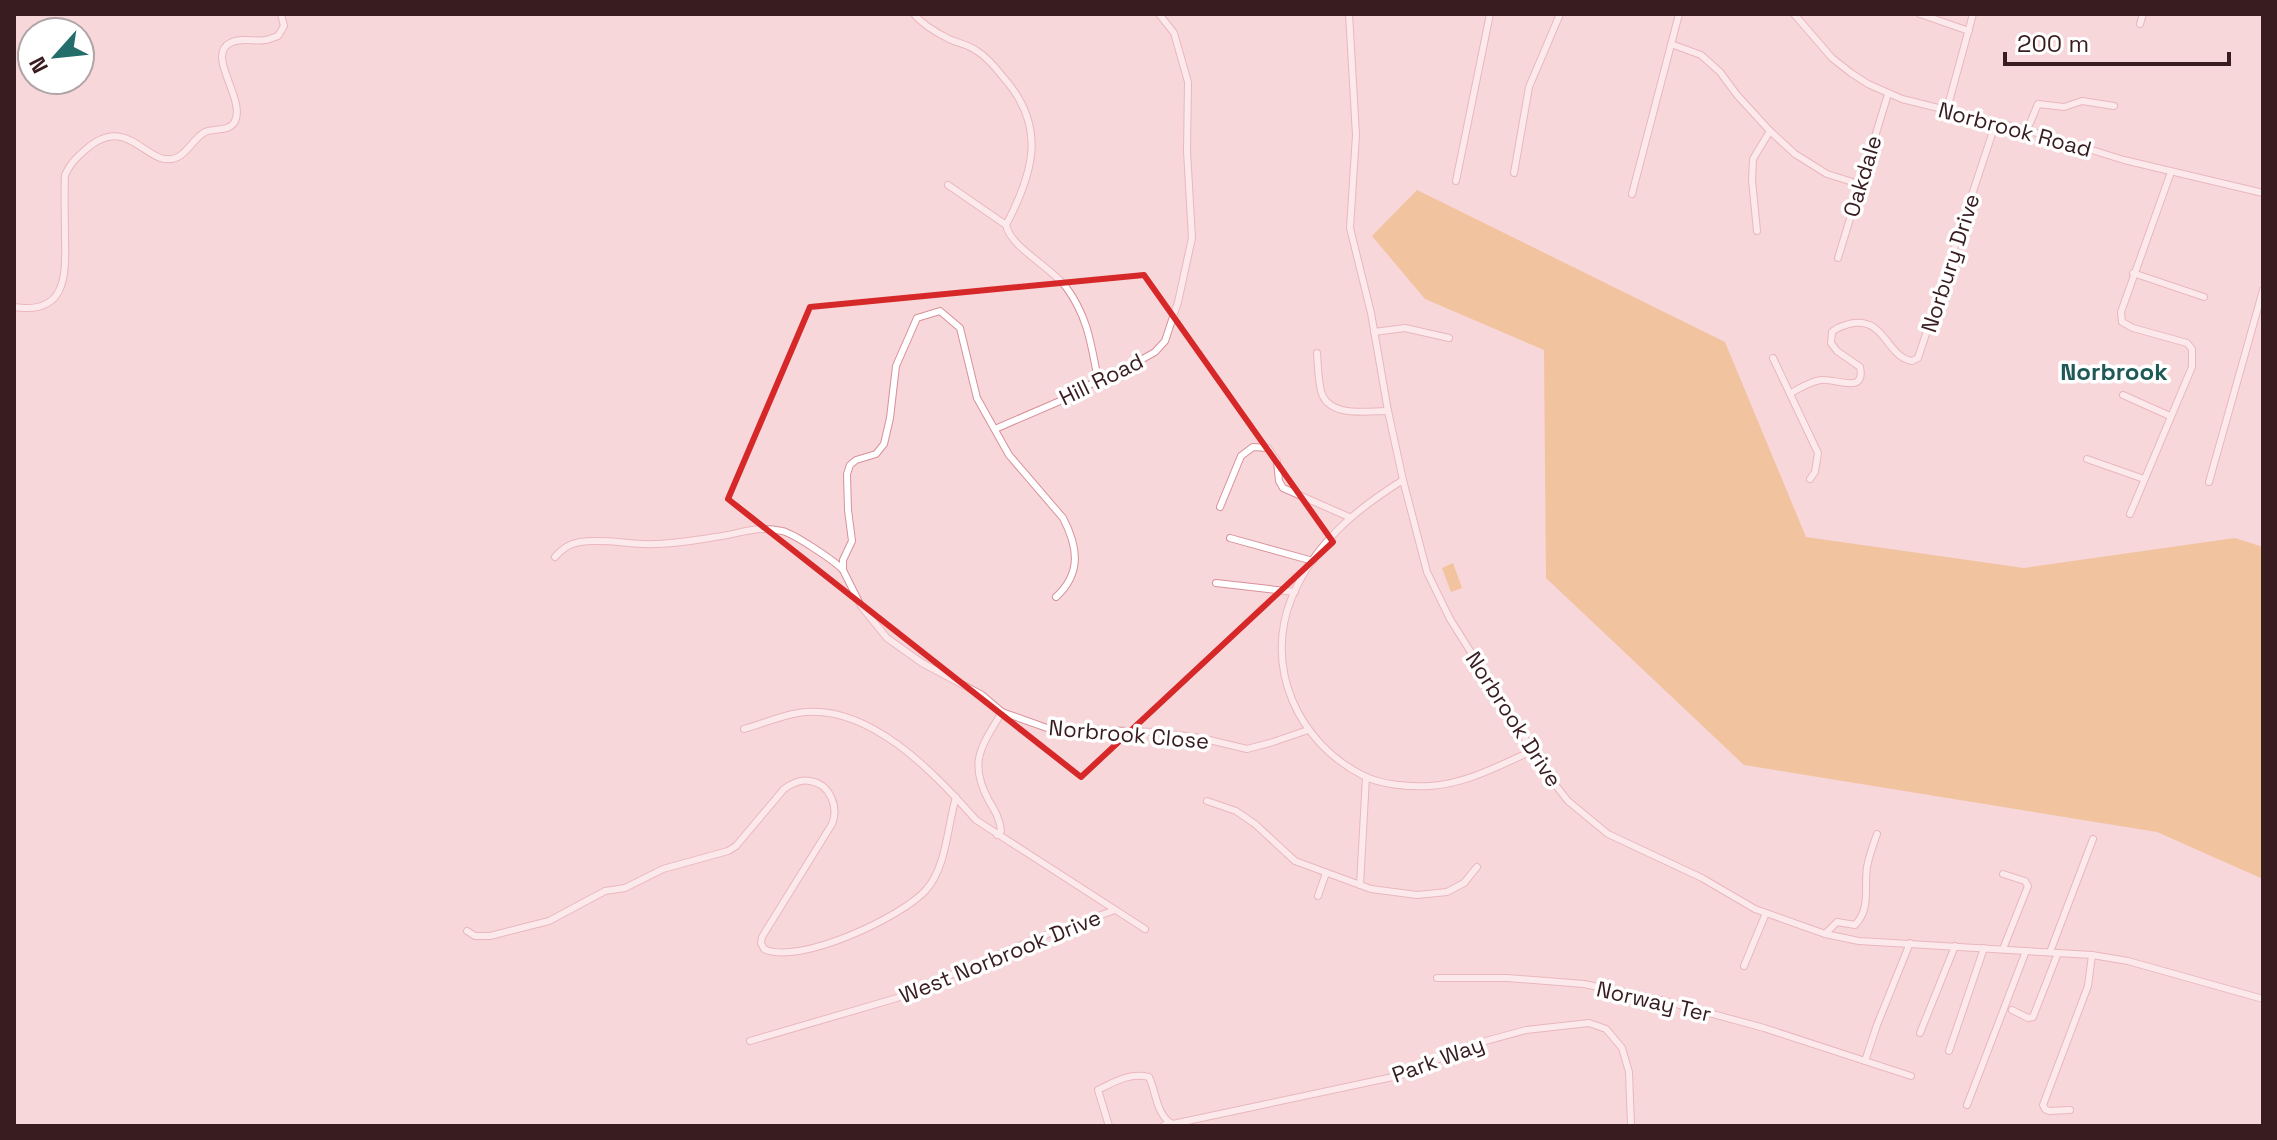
<svg xmlns="http://www.w3.org/2000/svg" width="2277" height="1140" font-family="'Space Grotesk',sans-serif">
  <rect width="100%" height="100%" fill="#f7d7da"/>
  <g fill="#e9aa57">
    <path d="M 1417,190 L 1725,342 L 1806,537 L 2024,568 L 2235,538 L 2263,547 L 2263,879 L 2157,832 L 1744,765 L 1546,578 L 1544,350 L 1425,299 L 1372,236 Z"/>
    <path d="M 1453,563 L 1462,588 L 1451,592 L 1442,568 Z"/>
  </g>
  <g fill="none" stroke-linecap="round" stroke-linejoin="round">
    <defs>
      <g id="street">
        <path d="M 914,14 C 922,24 937,33 949,39 C 958,43 969,45 977,51 C 987,57 996,68 1003,77 C 1047,126 1034,172 1006,225 C 1011,248 1050,266 1066,287 C 1088,317 1091,344 1098,380"/>
        <path d="M 1349,14 L 1356,135 L 1350,228 L 1371,313 L 1388,411 L 1403,480 L 1427,572 L 1450,619 L 1550,778 L 1568,801 L 1608,834 L 1702,878 L 1755,909 L 1825,934 L 1859,941 L 2092,955 L 2128,961 L 2263,999"/>
        <path d="M 1794,14 L 1832,58 L 1851,73 L 1868,84 L 1902,99 L 2027,130 L 2124,160 L 2263,193"/>
        <path d="M 1920,14 L 1969,31"/>
        <path d="M 2140,24 L 2143,14"/>
        <path d="M 1671,44 L 1701,55 L 1720,72 L 1737,95 L 1770,131 L 1795,154 L 1827,174 L 1859,184"/>
        <path d="M 1947,109 L 1973,14"/>
        <path d="M 2027,130 L 2038,104 L 2064,107 L 2082,101 L 2114,106"/>
        <path d="M 1514,173 L 1529,87 L 1560,14"/>
        <path d="M 1456,181 L 1490,14"/>
        <path d="M 948,185 L 1006,225"/>
        <path d="M 1632,194 L 1679,14"/>
        <path d="M 1757,231 L 1752,180 L 1753,159 L 1770,131"/>
        <path d="M 1838,258 L 1888,94"/>
        <path d="M 2133,273 L 2204,297"/>
        <path d="M 14,307 C 66,315 66,277 65,238 C 65,217 64,196 65,175 C 70,164 75,159 84,151 C 130,109 147,172 178,157 C 189,151 194,138 205,132 C 214,128 227,132 234,123 C 248,101 205,56 230,43 C 241,37 255,42 266,40 C 271,39 274,37 278,36 L 284,26 L 281,14"/>
        <path d="M 1374,332 L 1405,328 L 1449,338"/>
        <path d="M 1317,353 C 1318,365 1318,379 1321,391 C 1328,418 1366,411 1388,411"/>
        <path d="M 1773,358 L 1818,453 L 1815,472 L 1810,479"/>
        <path d="M 1791,393 C 1800,388 1811,381 1821,380 C 1836,378 1866,395 1860,367 L 1837,351 L 1831,343 L 1832,332 C 1837,327 1842,326 1849,324 C 1885,315 1886,357 1912,361 L 1918,358 L 1996,122"/>
        <path d="M 2123,395 L 2170,416"/>
        <path d="M 995,429 L 1067,398 L 1098,380 L 1139,361 L 1155,352 L 1165,341 L 1178,302 L 1192,238 L 1187,151 L 1188,82 L 1174,33 L 1159,14"/>
        <path d="M 2087,459 L 2144,479"/>
        <path d="M 1403,480 C 1355,510 1315,543 1292,597 C 1263,667 1298,743 1364,776 C 1382,785 1410,787 1430,786 C 1466,784 1500,765 1532,751"/>
        <path d="M 2209,482 L 2263,290"/>
        <path d="M 1220,507 L 1241,456 L 1253,447 L 1268,448 L 1277,461 L 1279,481 L 1283,488 L 1349,517"/>
        <path d="M 2130,514 L 2192,367 L 2192,349 L 2187,343 L 2133,328 L 2122,322 L 2121,312 L 2171,172"/>
        <path d="M 1230,538 L 1313,561"/>
        <path d="M 555,557 C 563,548 569,544 580,542 C 602,539 621,543 642,544 C 665,545 692,541 715,537 C 741,534 754,525 782,531 C 793,533 835,561 843,570"/>
        <path d="M 1216,583 L 1295,592"/>
        <path d="M 1056,597 C 1082,573 1078,547 1063,518 L 1009,455 L 977,398 L 960,328 L 940,311 L 917,318 L 896,366 L 890,418 L 884,444 L 876,454 L 856,460 L 850,465 L 847,474 L 848,510 L 852,541 L 843,560 L 843,570 L 861,606 L 887,638 L 922,663 L 982,695 L 1002,712 L 1047,728 L 1156,732 L 1201,738 L 1247,749 L 1273,742 L 1308,730"/>
        <path d="M 744,729 C 762,724 780,716 798,713 C 867,701 935,773 976,820 L 1145,929"/>
        <path d="M 1207,801 L 1236,811 L 1255,824 L 1295,861 L 1371,889 L 1417,895 L 1447,892 L 1464,883 L 1477,867"/>
        <path d="M 997,835 L 1001,831 C 1000,819 995,811 989,801 C 968,762 981,747 1002,712"/>
        <path d="M 2003,874 L 2025,881 L 2028,886 L 2003,949"/>
        <path d="M 1360,885 L 1366,777"/>
        <path d="M 1318,896 L 1326,873"/>
        <path d="M 467,931 L 475,936 L 490,936 L 549,921 L 605,891 L 625,888 L 663,869 L 728,851 L 736,846 L 784,789 C 791,784 801,779 810,781 C 830,784 839,807 832,824 L 762,937 L 761,943 L 764,949 C 798,966 902,917 926,890 C 947,866 947,827 956,797"/>
        <path d="M 1825,934 L 1837,922 L 1855,925 C 1871,909 1864,887 1867,867 C 1869,856 1873,845 1877,834"/>
        <path d="M 2050,952 L 2093,839"/>
        <path d="M 1744,966 L 1766,913"/>
        <path d="M 1437,978 L 1507,978 L 1584,984 L 1665,1001 L 1764,1028 L 1911,1076"/>
        <path d="M 2012,1010 L 2028,1018 L 2033,1017 L 2058,953"/>
        <path d="M 1920,1033 L 1955,946"/>
        <path d="M 750,1041 L 897,998 L 1037,938 L 1115,910"/>
        <path d="M 1949,1051 L 1984,948"/>
        <path d="M 1865,1061 L 1877,1025 L 1910,943"/>
        <path d="M 1967,1105 L 2026,951"/>
        <path d="M 2070,1110 L 2049,1111 L 2045,1109 L 2043,1105 L 2088,986 L 2092,955"/>
        <path d="M 1109,1126 L 1098,1090 C 1114,1082 1130,1072 1149,1077 C 1156,1092 1156,1111 1169,1122"/>
        <path d="M 1163,1126 L 1169,1122 L 1173,1124 L 1393,1077 L 1415,1071 L 1460,1048 L 1526,1030 L 1589,1023 L 1606,1029 L 1622,1048 L 1629,1072 L 1631,1126"/>
      </g>
    </defs>
    <use href="#street" stroke="#d99099" stroke-width="8"/>
    <use href="#street" stroke="#fff" stroke-width="6"/>
  </g>
  <path d="M0 0H2277V1140H0ZM 1144,275 L 1333,542 L 1081,777 L 728,499 L 810,307 Z" fill="#f7d7da" fill-opacity=".55" fill-rule="evenodd"/>
  <path fill="none" stroke="#d62828" stroke-width="6" stroke-linejoin="round" d="M 1144,275 L 1333,542 L 1081,777 L 728,499 L 810,307 Z"/>
  <g text-anchor="middle" dominant-baseline="central" stroke-width="7" stroke-linejoin="round" paint-order="stroke">
    <g font-size="22" fill="#381c20" stroke="#fff">
      <text transform="translate(2015 129) rotate(15)">Norbrook Road</text>
      <text transform="translate(1862 176) rotate(-73)">Oakdale</text>
      <text transform="translate(1950 263) rotate(-72)">Norbury Drive</text>
      <text transform="translate(1101 379) rotate(-26)">Hill Road</text>
      <text transform="translate(1514 719) rotate(57)">Norbrook Drive</text>
      <text transform="translate(1129 734) rotate(5)">Norbrook Close</text>
      <text transform="translate(1000 956) rotate(-22)">West Norbrook Drive</text>
      <text transform="translate(1654 1001) rotate(13)">Norway Ter</text>
      <text transform="translate(1438 1059) rotate(-20)">Park Way</text>
    </g>
    <g font-size="24" font-weight="bold" fill="#1e5957" stroke="#fff">
      <text x="2114" y="371">Norbrook</text>
    </g>
  </g>
  <rect width="2277" height="1140" fill="none" stroke="#381c20" stroke-width="32"/>
  <g transform="translate(56 56) rotate(243)"><circle r="38" fill="#ffffff" stroke="#afa4a6" stroke-width="2"/>
  <path d="M0-6L14 30L0 20L-14 30Z" fill="#236e6b"/>
  <text y="-12" font-size="22" font-weight="bold" text-anchor="middle" fill="#381c20">N</text>
  </g>
  <path d="M2005 52v12h224v-12" fill="none" stroke="#381c20" stroke-width="4"/>
  <text x="2017" y="52" font-size="24" fill="#381c20" stroke="#ffffff" stroke-width="6" paint-order="stroke">200 m</text>
</svg>
